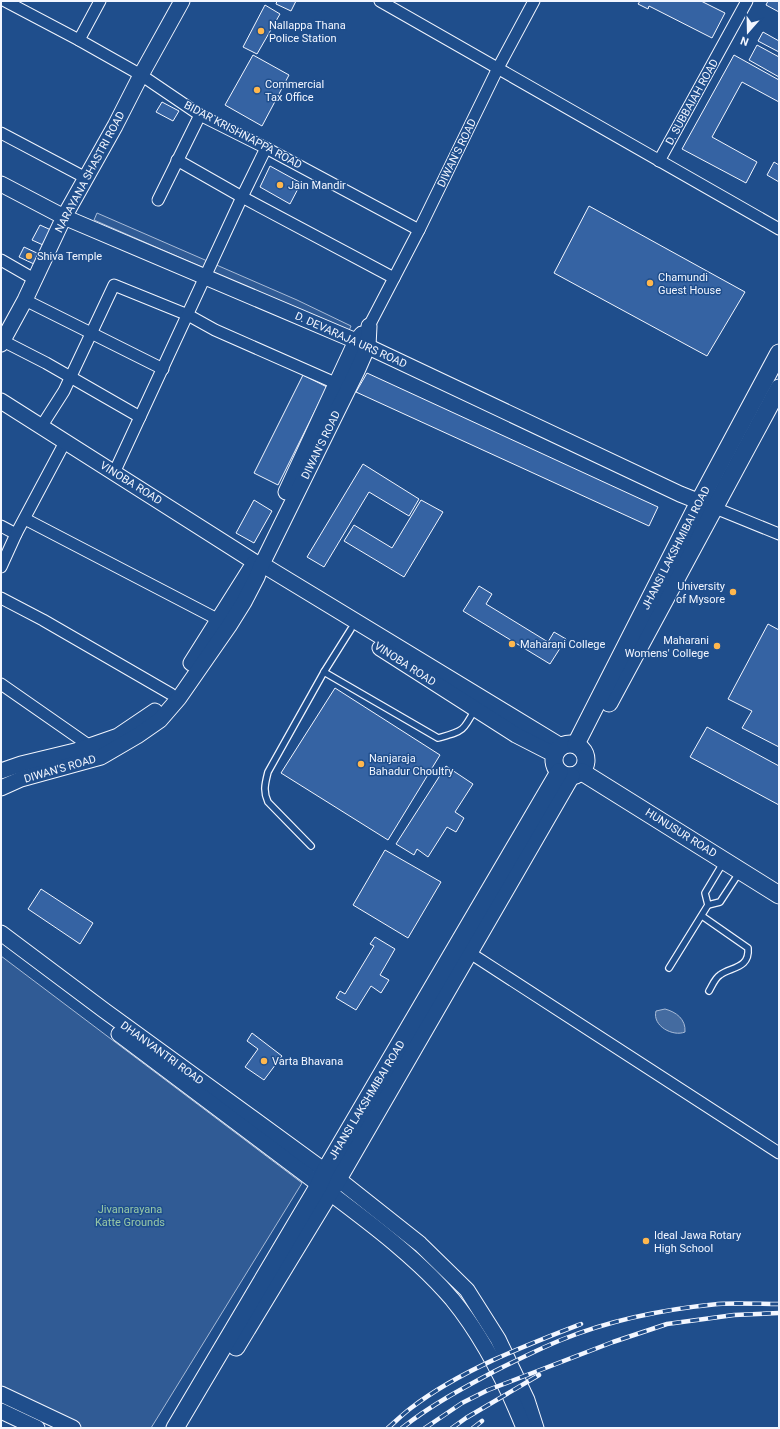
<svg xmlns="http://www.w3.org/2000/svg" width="780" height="1429" font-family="Roboto,sans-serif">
  <rect width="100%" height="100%" fill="#1f4e8c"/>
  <g fill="#305b95" stroke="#a8bbd7">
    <path d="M 97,213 L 297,300 L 351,326 L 348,333 L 293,307 L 94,220 Z"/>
    <path d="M 1,956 L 302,1183 L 151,1428 L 74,1428 L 1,1394 Z"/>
  </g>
  <path fill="#446ba0" stroke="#a8bbd7" d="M 665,1009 C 676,1012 686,1019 685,1032 C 673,1037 652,1026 656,1011 Z"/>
  <g fill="#3563a3" stroke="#f2f6ff">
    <path d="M 277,1 L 296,1 L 291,11 L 276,4 Z"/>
    <path d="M 640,1 L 701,1 L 725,13 L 712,38 L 649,6 L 648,9 L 638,4 Z"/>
    <path d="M 768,1 L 779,1 L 779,12 L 766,5 Z"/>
    <path d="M 265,5 L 280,14 L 257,54 L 243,47 Z"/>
    <path d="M 763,32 L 779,41 L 779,52 L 758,41 Z"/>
    <path d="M 757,45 L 779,57 L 779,77 L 749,60 Z"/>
    <path d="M 253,55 L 289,75 L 262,126 L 225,105 Z"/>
    <path d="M 734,55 L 779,80 L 779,102 L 742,82 L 712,137 L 757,162 L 746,183 L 682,149 Z"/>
    <path d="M 162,102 L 179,111 L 173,121 L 156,112 Z"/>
    <path d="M 774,162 L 779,165 L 779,182 L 767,175 Z"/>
    <path d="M 270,166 L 301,183 L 290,204 L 260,187 Z"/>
    <path d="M 589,206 L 745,292 L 707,356 L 554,273 Z"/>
    <path d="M 40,225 L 51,230 L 43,245 L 32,240 Z"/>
    <path d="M 24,247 L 39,254 L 34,264 L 19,257 Z"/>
    <path d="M 367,373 L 658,507 L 649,526 L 356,392 Z"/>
    <path d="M 303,375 L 327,387 L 278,485 L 254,473 Z"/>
    <path d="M 363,464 L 419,499 L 409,516 L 369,492 L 324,567 L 307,557 Z"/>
    <path d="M 254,500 L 272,511 L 254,543 L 236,533 Z"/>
    <path d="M 421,500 L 443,512 L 404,577 L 344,541 L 354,525 L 392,548 Z"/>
    <path d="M 479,586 L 492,594 L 486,604 L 548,642 L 554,632 L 566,639 L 550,664 L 463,611 Z"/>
    <path d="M 768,624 L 779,630 L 779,747 L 742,728 L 752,711 L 728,699 Z"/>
    <path d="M 335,688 L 440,755 L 388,840 L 281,773 Z"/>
    <path d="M 707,727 L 779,766 L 779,805 L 690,757 Z"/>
    <path d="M 446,766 L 473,784 L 455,812 L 464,818 L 456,832 L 447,827 L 428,857 L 417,849 L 414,855 L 396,844 Z"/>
    <path d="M 385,850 L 441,882 L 408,938 L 353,905 Z"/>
    <path d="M 41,889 L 93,923 L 80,944 L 28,909 Z"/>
    <path d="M 375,937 L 395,949 L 380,975 L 389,980 L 381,993 L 371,986 L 356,1010 L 336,998 L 340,991 L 345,994 L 374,946 L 370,944 Z"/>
    <path d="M 252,1033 L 282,1056 L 264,1080 L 245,1067 L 258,1049 L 247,1041 Z"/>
  </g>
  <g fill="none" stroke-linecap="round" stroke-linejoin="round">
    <defs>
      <g id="lane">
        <path d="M 324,672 L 438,738 C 463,731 463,732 475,709"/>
        <path d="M 311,846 L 268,802 C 263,791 265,784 268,772 L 324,672 L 351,629"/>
        <path d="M 708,905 L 720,902 L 739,873"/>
        <path d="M 702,916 L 748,948 C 750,969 730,967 720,975 C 715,978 712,986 709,991"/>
        <path d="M 669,968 L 708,905 L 705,893 L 723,863"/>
      </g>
      <g id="street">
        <path d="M 5,1 L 79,40 L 141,75 L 200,115 L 266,148 L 419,230"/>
        <path d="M 380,1 L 779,229"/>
        <path d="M 79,40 L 100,1"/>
        <path d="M 1,133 L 86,178"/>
        <path d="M 177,160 L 242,197 L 394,278"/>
        <path d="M 659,161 L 747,1"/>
        <path d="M 158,200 L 200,115"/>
        <path d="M 1,260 L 34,279"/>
        <path d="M 25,300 L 163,369"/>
        <path d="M 369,326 L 419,230 L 498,68 L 534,1"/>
        <path d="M 3,341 L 46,363 L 140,417"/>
        <path d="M 41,427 L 64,391 L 114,285 L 188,315 L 215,330 L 342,386"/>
        <path d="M 114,473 L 242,197 L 266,148"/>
        <path d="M 715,508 L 779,534"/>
        <path d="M 25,519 L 219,620"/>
        <path d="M 1,526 L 16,534"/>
        <path d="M 1,567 L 16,534 L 65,442"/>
        <path d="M 1,598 L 43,620 L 171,694"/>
        <path d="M 1,684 L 90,746"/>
        <path d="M 470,953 L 779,1153"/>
      </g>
      <g id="secondary">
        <path d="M 1,184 L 64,217 L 356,341 L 680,494 L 710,506"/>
        <path d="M 1,344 L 25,300 L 64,217 L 115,126 L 141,75 L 182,1"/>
        <path d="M 1,401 L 261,566 L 268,568 L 561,746"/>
        <path d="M 286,492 L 356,341 L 362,334"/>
        <path d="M 380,648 L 516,735 L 555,755"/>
        <path d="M 191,663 L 254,563"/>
        <path d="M 1,771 L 21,764 L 75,751 L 118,736 L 155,711"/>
        <path d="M 1,788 L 21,779 L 101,757 L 137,736 L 160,720 L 179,698 L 229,626 L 244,602 L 257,577 L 261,566 L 357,371 L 368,346 L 369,326"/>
        <path d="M 1,933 L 105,1011 L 325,1171 L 338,1179 L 420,1244 L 467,1290 L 498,1339 L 527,1400 L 536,1428"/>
        <path d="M 119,1034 C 181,1080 243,1127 305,1174 C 355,1212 411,1251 452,1299 C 483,1337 506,1383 524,1428"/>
        <path d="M 1,1394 L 73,1428"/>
        <path d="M 1,1411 L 37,1428"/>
      </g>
      <g id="primary">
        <path d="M 609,703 L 779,388"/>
        <circle cx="570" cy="760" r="16"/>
        <path d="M 576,744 L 699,502 L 779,353"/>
        <path d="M 582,772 L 779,895"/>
        <path d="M 236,1347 L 338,1179 L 571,776"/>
        <path d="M 175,1428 L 319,1185 L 325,1171 L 559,772"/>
      </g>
    </defs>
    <use href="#lane" stroke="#f2f6ff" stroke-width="8"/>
    <use href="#street" stroke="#f2f6ff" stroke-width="13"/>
    <use href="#secondary" stroke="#f2f6ff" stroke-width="17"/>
    <use href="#primary" stroke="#f2f6ff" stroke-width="19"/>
    <use href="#lane" stroke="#1f4e8c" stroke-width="5.5"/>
    <use href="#street" stroke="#1f4e8c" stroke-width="11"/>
    <use href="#secondary" stroke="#1f4e8c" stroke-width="15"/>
    <use href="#primary" stroke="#1f4e8c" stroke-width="17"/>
    <defs>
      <g id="rail">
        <path d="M 388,1428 C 396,1421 403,1414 411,1408 C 461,1370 524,1346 581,1324"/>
        <path d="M 402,1428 C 431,1405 463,1388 495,1371 C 517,1360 539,1349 561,1340 C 610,1320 666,1309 718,1304 C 738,1303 759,1304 779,1304"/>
        <path d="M 425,1428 L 462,1403 L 488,1390 L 613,1342 L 667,1324 L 734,1315 L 779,1313"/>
        <path d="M 452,1428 L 466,1418 L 539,1375"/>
        <path d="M 473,1428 L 482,1421"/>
      </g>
    </defs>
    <use href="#rail" stroke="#f2f6ff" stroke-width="4.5"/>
    <use href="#rail" stroke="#1f4e8c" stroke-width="3" stroke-dasharray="9" stroke-linecap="butt"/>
  </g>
  <g fill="#ffb74d" stroke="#1f4e8c" stroke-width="1.5">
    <circle cx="261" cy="31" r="4"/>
    <circle cx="257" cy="90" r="4"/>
    <circle cx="280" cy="185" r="4"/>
    <circle cx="29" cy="256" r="4"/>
    <circle cx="650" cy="283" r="4"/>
    <circle cx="733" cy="592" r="4"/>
    <circle cx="512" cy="644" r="4"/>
    <circle cx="717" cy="646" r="4"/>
    <circle cx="361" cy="764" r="4"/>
    <circle cx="264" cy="1061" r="4"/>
    <circle cx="646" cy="1241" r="4"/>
  </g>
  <g text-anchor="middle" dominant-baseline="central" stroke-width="3" stroke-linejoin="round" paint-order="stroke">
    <g font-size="11" fill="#f2f6ff" stroke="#1f4e8c" text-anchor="start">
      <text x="269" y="25">Nallappa Thana<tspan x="269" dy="13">Police Station</tspan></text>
      <text x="265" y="84">Commercial<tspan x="265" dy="13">Tax Office</tspan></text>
      <text x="288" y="185">Jain Mandir</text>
      <text x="37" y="256">Shiva Temple</text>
      <text x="658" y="277">Chamundi<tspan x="658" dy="13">Guest House</tspan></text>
      <text x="725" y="586" text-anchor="end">University<tspan x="725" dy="13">of Mysore</tspan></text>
      <text x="709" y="640" text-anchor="end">Maharani<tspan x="709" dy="13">Womens' College</tspan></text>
      <text x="520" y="644">Maharani College</text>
      <text x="369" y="758">Nanjaraja<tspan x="369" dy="13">Bahadur Choultry</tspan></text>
      <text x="272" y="1061">Varta Bhavana</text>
      <text x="654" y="1235">Ideal Jawa Rotary<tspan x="654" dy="13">High School</tspan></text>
    </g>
    <g font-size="11" fill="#f2f6ff" stroke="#1f4e8c">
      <text transform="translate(692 102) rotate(-61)">D. SUBBAIAH ROAD</text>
      <text transform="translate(243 135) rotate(28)">BIDAR KRISHNAPPA ROAD</text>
      <text transform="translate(457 153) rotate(-64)">DIWAN'S ROAD</text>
      <text transform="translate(90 172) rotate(-62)">NARAYANA SHASTRI ROAD</text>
      <text transform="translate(351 340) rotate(24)">D. DEVARAJA URS ROAD</text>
      <text transform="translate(321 445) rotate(-64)">DIWAN'S ROAD</text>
      <text transform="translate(131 483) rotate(32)">VINOBA ROAD</text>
      <text transform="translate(676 548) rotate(-63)">JHANSI LAKSHMIBAI ROAD</text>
      <text transform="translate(405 664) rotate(33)">VINOBA ROAD</text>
      <text transform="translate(60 769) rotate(-16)">DIWAN'S ROAD</text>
      <text transform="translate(681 833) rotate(32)">HUNUSUR ROAD</text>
      <text transform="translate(162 1053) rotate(36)">DHANVANTRI ROAD</text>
      <text transform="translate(367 1100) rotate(-59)">JHANSI LAKSHMIBAI ROAD</text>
    </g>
    <g font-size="11" fill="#97c8a6" stroke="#1f4e8c">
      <text x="130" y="1209">Jivanarayana<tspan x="130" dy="13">Katte Grounds</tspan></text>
    </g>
  </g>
  <rect width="780" height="1429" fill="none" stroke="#f2f6ff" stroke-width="4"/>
  <g transform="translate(748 32) rotate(200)" stroke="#1f4e8c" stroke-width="3" paint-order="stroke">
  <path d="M0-3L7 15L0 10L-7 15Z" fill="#f2f6ff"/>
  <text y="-6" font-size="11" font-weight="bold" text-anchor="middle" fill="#f2f6ff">N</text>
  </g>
</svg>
